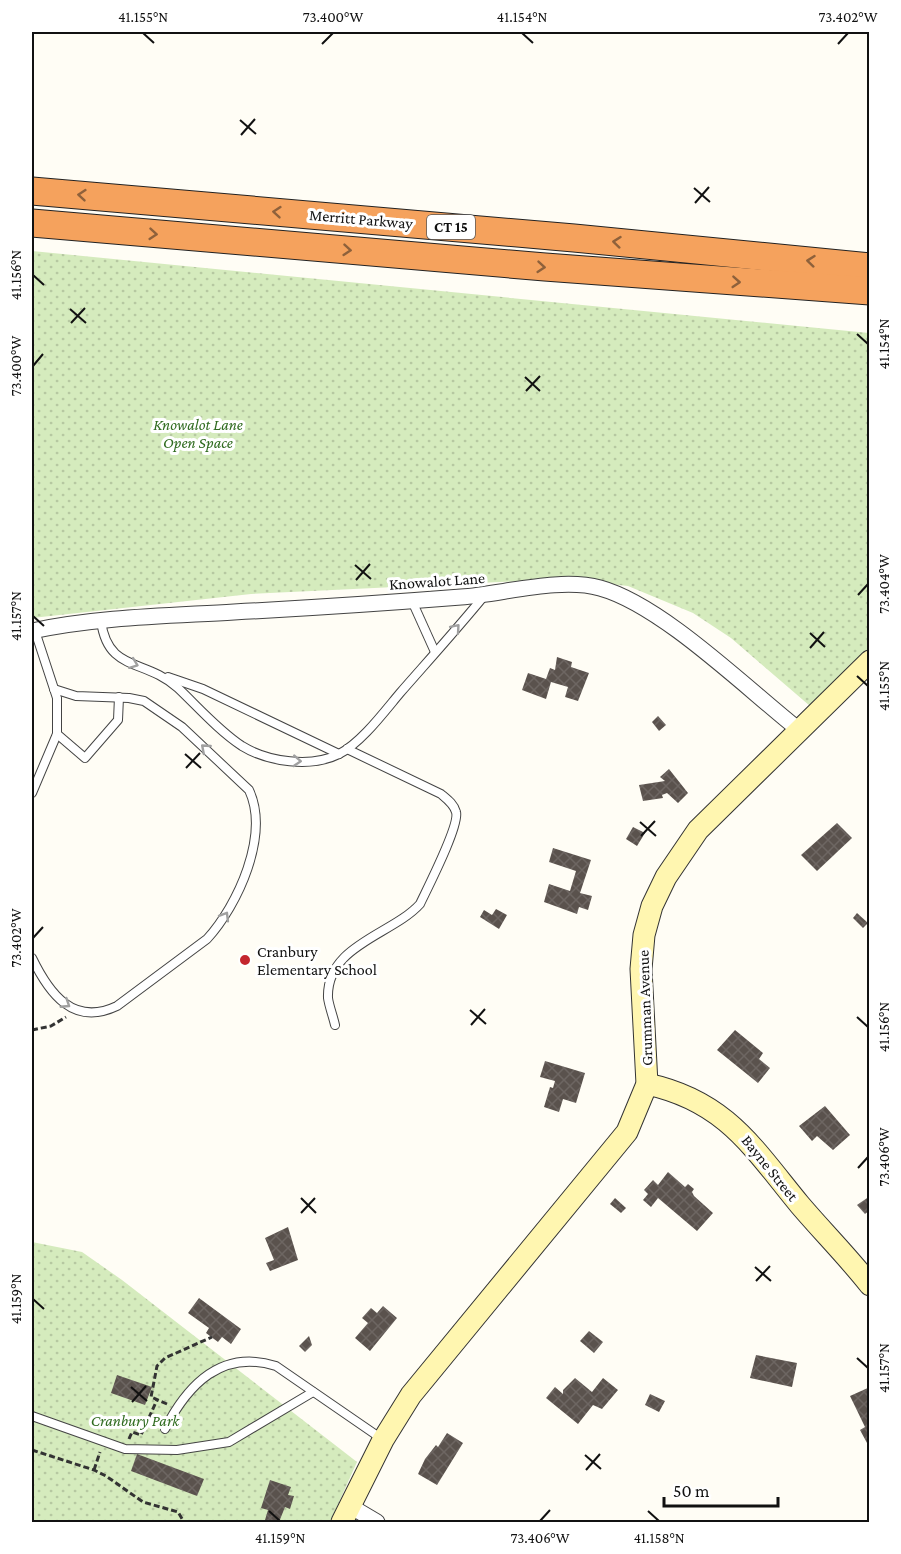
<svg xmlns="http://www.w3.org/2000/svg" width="901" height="1554" font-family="'Crimson Pro',serif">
  <defs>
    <pattern id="grass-dots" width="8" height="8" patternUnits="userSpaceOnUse" patternTransform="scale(1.5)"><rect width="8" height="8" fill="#d5ebbd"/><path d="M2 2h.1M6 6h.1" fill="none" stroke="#b6c8a1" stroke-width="1.8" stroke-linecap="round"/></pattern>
    <pattern id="building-cross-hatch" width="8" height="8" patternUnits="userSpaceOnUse" patternTransform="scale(1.5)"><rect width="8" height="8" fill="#5a524d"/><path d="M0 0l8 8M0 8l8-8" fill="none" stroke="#6d6662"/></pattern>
  </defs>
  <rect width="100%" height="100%" fill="#fffdf5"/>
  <g fill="url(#grass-dots)">
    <path d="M 32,251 L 869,333 L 869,666 L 817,712 L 731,638 L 693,613 L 628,586 L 564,579 L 251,594 L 32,618 Z"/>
    <path d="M 32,1242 L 82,1252 L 122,1280 L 357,1462 L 330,1522 L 32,1522 Z"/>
  </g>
  <g fill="url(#building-cross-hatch)">
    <path d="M 557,657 L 572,662 L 571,667 L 589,673 L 578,701 L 565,697 L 568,687 L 551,682 L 546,699 L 522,690 L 528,673 L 546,679 L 550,668 L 555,670 Z"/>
    <path d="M 658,716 L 666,725 L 659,731 L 652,722 Z"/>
    <path d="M 669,769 L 688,793 L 678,803 L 667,793 L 662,795 L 663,798 L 643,801 L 639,785 L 665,781 L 660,777 Z"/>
    <path d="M 837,823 L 852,838 L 817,871 L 801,855 Z"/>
    <path d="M 633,827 L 645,833 L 637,846 L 626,839 Z"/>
    <path d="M 553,848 L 591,860 L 580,893 L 592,896 L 588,910 L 579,907 L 577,914 L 544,902 L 549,884 L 570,891 L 576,871 L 549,862 Z"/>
    <path d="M 496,909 L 507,915 L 499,929 L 480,917 L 484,910 L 492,915 Z"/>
    <path d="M 857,913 L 868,923 L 863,928 L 853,918 Z"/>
    <path d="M 735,1030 L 763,1053 L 759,1059 L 770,1068 L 758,1083 L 717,1050 Z"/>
    <path d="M 545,1061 L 585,1073 L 576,1103 L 563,1099 L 559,1112 L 544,1107 L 550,1087 L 553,1088 L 555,1081 L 540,1077 Z"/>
    <path d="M 825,1106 L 850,1135 L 833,1150 L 817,1136 L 812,1141 L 799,1126 Z"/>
    <path d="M 668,1172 L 685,1187 L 688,1184 L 694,1189 L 692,1192 L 694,1196 L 713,1213 L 697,1231 L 658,1198 L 651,1207 L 643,1200 L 648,1194 L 644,1190 L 653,1180 L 658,1185 Z"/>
    <path d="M 870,1196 L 870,1210 L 865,1214 L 857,1205 Z"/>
    <path d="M 615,1198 L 626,1208 L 621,1213 L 610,1204 Z"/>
    <path d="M 288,1227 L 298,1260 L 270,1271 L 266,1263 L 274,1260 L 265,1238 Z"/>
    <path d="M 199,1298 L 241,1329 L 231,1344 L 222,1337 L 218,1342 L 206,1333 L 209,1328 L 188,1313 Z"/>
    <path d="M 383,1306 L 397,1318 L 370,1351 L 355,1338 L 368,1323 L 362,1318 L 371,1308 L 377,1313 Z"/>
    <path d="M 589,1331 L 603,1342 L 594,1353 L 580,1341 Z"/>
    <path d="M 309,1336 L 312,1345 L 305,1352 L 299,1346 Z"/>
    <path d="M 756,1355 L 797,1363 L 792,1387 L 750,1378 Z"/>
    <path d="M 117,1375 L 152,1387 L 145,1405 L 111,1393 Z"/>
    <path d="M 575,1378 L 592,1392 L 603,1378 L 618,1390 L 602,1409 L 593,1405 L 578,1424 L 546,1398 L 555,1387 L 563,1394 L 563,1390 Z"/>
    <path d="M 870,1387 L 870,1441 L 867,1443 L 860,1430 L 865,1427 L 850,1396 Z"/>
    <path d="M 650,1394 L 665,1401 L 659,1412 L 645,1405 Z"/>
    <path d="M 447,1433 L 463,1443 L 437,1485 L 418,1474 L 425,1459 L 436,1445 L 438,1447 Z"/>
    <path d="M 137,1454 L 204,1479 L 197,1496 L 131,1471 Z"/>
    <path d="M 270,1480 L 291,1487 L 288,1495 L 294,1496 L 290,1509 L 285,1507 L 279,1522 L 265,1520 L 268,1510 L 261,1508 Z"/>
  </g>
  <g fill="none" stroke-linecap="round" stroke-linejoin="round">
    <defs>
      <g id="lane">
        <path d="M 412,601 L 435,652"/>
        <path d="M 101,621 C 108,673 145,658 178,688 C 198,707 219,731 242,746 C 268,762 311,768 339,754 C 361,743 384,712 400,693 C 428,661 457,629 484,596"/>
        <path d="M 168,677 L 203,689 L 339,754"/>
        <path d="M 57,734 L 85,758 L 118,720 L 119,697"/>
        <path d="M 32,793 L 57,734 L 57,698 L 35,631"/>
        <path d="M 32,958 C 49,993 73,1027 117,1006 L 207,939 C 238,905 270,835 249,790 L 182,727 L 144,701 L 129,698 L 76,696 L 54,689"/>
        <path d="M 335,1025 C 333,1016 329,1006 328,998 C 326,945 392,935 420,904 C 427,889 460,825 456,812 C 454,804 447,799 441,794 L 347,749"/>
        <path d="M 32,1416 L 125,1449 L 177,1450 L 229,1442 L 313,1392"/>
        <path d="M 165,1429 C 188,1384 222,1349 276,1366 L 382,1439"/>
      </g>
      <g id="street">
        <path d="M 32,631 C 98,617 167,616 234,612 C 310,608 385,603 461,597 C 503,594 560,577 600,588 C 662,605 747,689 799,730"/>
        <path d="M 350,1506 L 377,1522"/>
      </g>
      <g id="secondary">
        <path d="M 647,1084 C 726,1101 753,1148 800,1205 C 823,1232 848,1257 870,1285"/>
        <path d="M 342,1522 L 383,1440 L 411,1395 L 627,1132 L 647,1084 L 641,969 L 644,935 L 652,906 L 666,877 L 698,830 L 870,661"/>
      </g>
      <g id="highway">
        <path d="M 32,191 L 574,238 L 870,267"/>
        <path d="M 32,223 L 545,267 L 870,291"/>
      </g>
    </defs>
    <use href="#lane" stroke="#444" stroke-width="10"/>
    <use href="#street" stroke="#444" stroke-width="17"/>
    <use href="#secondary" stroke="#333" stroke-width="23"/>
    <use href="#highway" stroke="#222" stroke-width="29"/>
    <g stroke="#333" stroke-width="3" stroke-dasharray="6 3" stroke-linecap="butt">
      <path d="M 32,1030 L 51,1026 L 66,1017"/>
      <path d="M 167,1404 L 151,1397 L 157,1366 L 165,1358 L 212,1337"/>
      <path d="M 129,1439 L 132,1432 L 141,1435 L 157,1400"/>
      <path d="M 32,1450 L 94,1470 L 106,1476 L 143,1502 L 178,1512 L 184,1522"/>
      <path d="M 94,1470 L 100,1452"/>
    </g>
    <use href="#lane" stroke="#fff" stroke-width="8"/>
    <use href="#street" stroke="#fff" stroke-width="15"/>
    <use href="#secondary" stroke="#fff6b0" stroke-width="21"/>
    <use href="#highway" stroke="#f5a25d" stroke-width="27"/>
  </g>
  <defs><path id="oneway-chevron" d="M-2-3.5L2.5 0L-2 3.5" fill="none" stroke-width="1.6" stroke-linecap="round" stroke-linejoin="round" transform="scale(1.5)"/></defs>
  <g stroke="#8e613b">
    <use href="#oneway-chevron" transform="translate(82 195) rotate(-175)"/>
    <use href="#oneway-chevron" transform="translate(277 212) rotate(-175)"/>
    <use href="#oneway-chevron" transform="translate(153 234) rotate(5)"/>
    <use href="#oneway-chevron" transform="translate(617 242) rotate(-174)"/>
    <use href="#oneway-chevron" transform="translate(347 250) rotate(5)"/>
    <use href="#oneway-chevron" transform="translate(811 261) rotate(-174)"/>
    <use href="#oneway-chevron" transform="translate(541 267) rotate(5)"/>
    <use href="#oneway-chevron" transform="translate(736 282) rotate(4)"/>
  </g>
  <g stroke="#a0a0a0">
    <use href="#oneway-chevron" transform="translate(456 628) rotate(-49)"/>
    <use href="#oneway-chevron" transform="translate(134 664) rotate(21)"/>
    <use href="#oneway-chevron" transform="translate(205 748) rotate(-139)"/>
    <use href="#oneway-chevron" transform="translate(297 761) rotate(3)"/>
    <use href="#oneway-chevron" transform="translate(225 916) rotate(-59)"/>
    <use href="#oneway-chevron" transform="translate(66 1004) rotate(33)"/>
  </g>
  <path fill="none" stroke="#111" stroke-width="2" d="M 143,33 L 154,43M 522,33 L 533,43M 322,44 L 333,33M 838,44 L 848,33M 240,120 L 256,134M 241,135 L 255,119M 694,188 L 710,202M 695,203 L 709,187M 33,275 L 44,285M 70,309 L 86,323M 71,323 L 85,308M 857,334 L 868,344M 33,366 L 43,354M 525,377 L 540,391M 526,391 L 540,376M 355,565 L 371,579M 356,580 L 370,564M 858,595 L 868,584M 33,616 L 44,626M 810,633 L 825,647M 810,648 L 824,632M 857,676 L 868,686M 185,754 L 201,768M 186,768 L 200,753M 640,822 L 656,836M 641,836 L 655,821M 33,938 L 43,927M 470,1010 L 486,1024M 857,1017 L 868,1027M 471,1025 L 485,1009M 858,1168 L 868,1157M 301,1198 L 316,1213M 301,1213 L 315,1198M 755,1267 L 771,1281M 756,1281 L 770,1266M 33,1299 L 44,1309M 857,1358 L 868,1368M 131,1387 L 147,1401M 132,1402 L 146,1386M 585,1455 L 601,1469M 586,1470 L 600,1454M 269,1511 L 280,1521M 648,1511 L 659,1521M 540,1521 L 550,1510"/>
  <circle fill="#c4262e" stroke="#fff" stroke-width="2" cx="245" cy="960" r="6"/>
  <g text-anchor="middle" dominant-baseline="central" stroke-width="6" stroke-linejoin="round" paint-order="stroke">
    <rect fill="#fff" stroke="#585858" stroke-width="1.5" x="427" y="215" width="48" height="24" rx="4.5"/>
    <g font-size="15" font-weight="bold" fill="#111">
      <text x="451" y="227">CT 15</text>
    </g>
    <g font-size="16" fill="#111" stroke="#fff">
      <text transform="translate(361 219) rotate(5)">Merritt Parkway</text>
      <text transform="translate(437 581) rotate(-4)">Knowalot Lane</text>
      <text transform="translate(645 1008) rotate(-92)">Grumman Avenue</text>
      <text transform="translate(770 1168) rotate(51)">Bayne Street</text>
    </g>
    <g font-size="16" font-style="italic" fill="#2f6b1f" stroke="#fff">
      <text x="198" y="424">Knowalot Lane<tspan x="198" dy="18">Open Space</tspan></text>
      <text x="135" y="1420">Cranbury Park</text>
    </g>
    <g font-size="16" fill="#111" stroke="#fff" text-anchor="start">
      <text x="257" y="951">Cranbury<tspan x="257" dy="18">Elementary School</tspan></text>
    </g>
  </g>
  <rect width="901" height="1554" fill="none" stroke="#ffffff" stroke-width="66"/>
  <path d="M664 1497v9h114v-9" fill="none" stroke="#111111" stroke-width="3"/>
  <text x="673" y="1497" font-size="18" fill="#111111" stroke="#ffffff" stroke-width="4.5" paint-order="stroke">50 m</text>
  <rect x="33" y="33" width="835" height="1488" fill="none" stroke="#111" stroke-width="2"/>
  <g font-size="15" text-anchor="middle" fill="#111">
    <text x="143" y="22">41.155°N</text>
    <text x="333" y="22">73.400°W</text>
    <text x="522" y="22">41.154°N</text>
    <text x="848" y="22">73.402°W</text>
    <text transform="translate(16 275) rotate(-90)" y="5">41.156°N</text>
    <text transform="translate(884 344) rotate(-90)" y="5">41.154°N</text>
    <text transform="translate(16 366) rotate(-90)" y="5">73.400°W</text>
    <text transform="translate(884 584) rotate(-90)" y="5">73.404°W</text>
    <text transform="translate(16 616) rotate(-90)" y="5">41.157°N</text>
    <text transform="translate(884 686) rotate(-90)" y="5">41.155°N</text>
    <text transform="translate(16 938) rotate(-90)" y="5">73.402°W</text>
    <text transform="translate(884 1027) rotate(-90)" y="5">41.156°N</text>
    <text transform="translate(884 1157) rotate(-90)" y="5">73.406°W</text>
    <text transform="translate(16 1299) rotate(-90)" y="5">41.159°N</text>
    <text transform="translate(884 1368) rotate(-90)" y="5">41.157°N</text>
    <text x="280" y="1543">41.159°N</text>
    <text x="540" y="1543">73.406°W</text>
    <text x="659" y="1543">41.158°N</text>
  </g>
</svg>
